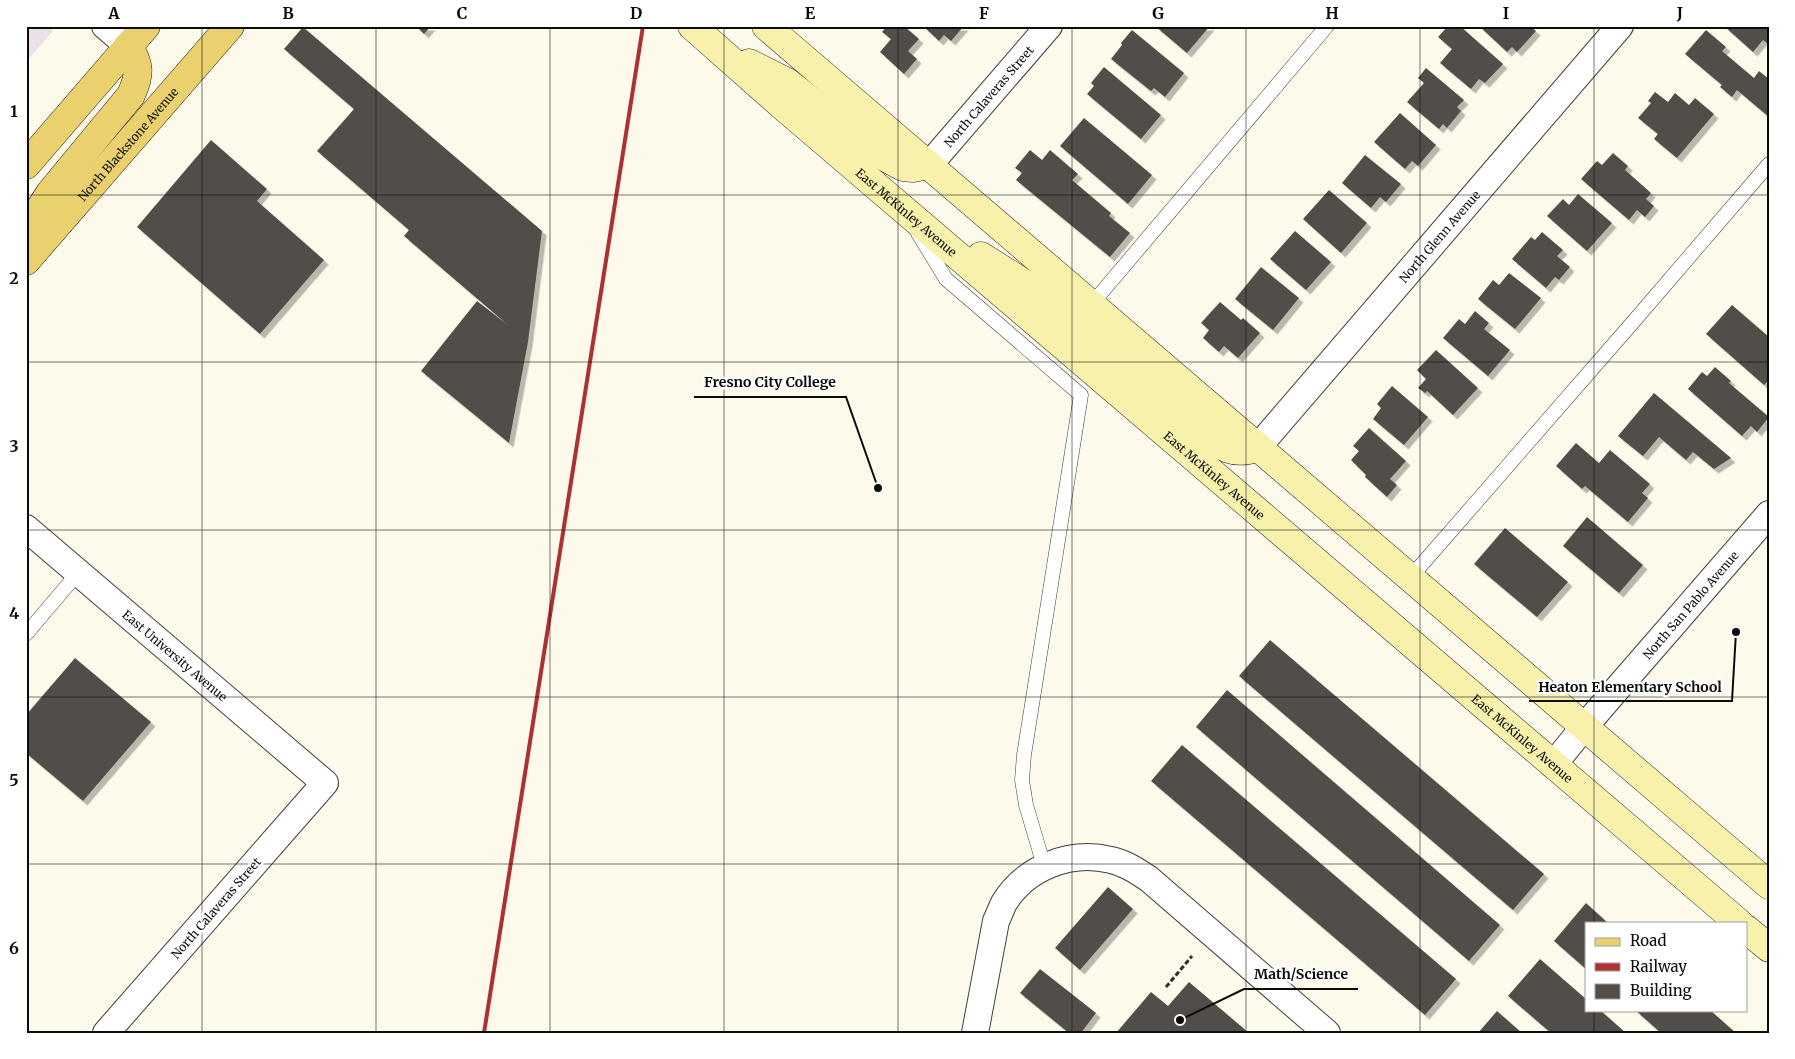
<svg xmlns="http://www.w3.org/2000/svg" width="1795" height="1059" font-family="Merriweather,serif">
  <defs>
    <filter id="shadow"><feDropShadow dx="4.5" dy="4.5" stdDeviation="0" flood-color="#0004"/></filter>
  </defs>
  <rect width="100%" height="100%" fill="#fdfaeb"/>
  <path fill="#e9e0ea" d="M 26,26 L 47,26 L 53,31 L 26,62 Z"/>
  <g fill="#534d49" filter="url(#shadow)">
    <path d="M 416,26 L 431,26 L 424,34 Z"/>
    <path d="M 887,26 L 904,26 L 919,39 L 908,51 L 917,59 L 904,74 L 880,52 L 891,39 L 882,32 Z"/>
    <path d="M 923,26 L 964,26 L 951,41 L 944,35 L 939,41 Z"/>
    <path d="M 1155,26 L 1210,26 L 1187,53 Z"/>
    <path d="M 1448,26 L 1460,26 L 1503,64 L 1485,83 L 1479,79 L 1471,89 L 1440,63 L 1452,49 L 1438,37 Z"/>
    <path d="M 1479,26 L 1530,26 L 1536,31 L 1517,52 L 1512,47 L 1507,52 Z"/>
    <path d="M 1724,26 L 1769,26 L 1769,45 L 1763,40 L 1753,52 Z"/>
    <path d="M 303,27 L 542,231 L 528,342 L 509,443 L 421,371 L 477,301 L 508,325 L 404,236 L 409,230 L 317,151 L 354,109 L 284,49 Z"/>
    <path d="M 1132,30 L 1184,73 L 1165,97 L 1154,88 L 1151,91 L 1111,59 L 1122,45 L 1121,43 Z"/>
    <path d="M 1706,30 L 1726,47 L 1722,51 L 1754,78 L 1759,71 L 1769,79 L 1769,117 L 1737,90 L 1732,97 L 1720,87 L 1722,85 L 1685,54 Z"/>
    <path d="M 1104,67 L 1161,115 L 1141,139 L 1087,94 L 1094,86 L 1091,83 Z"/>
    <path d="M 1426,68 L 1464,100 L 1457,107 L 1461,111 L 1447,128 L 1443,124 L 1439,129 L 1407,102 L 1424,83 L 1418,78 Z"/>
    <path d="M 1655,92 L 1668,102 L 1675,93 L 1689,105 L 1695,98 L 1714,114 L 1677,158 L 1654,139 L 1658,134 L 1638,118 L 1651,103 L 1648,101 Z"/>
    <path d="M 1400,113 L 1436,145 L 1418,166 L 1412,161 L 1405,169 L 1374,142 Z"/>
    <path d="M 1084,118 L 1152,175 L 1128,204 L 1060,146 Z"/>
    <path d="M 211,140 L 267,189 L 257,201 L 324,260 L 260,334 L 137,227 Z"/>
    <path d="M 1030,150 L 1042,160 L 1050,150 L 1078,174 L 1072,180 L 1111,213 L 1109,216 L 1130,233 L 1110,257 L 1016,180 L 1022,173 L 1015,168 Z"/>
    <path d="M 1613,153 L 1628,166 L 1625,170 L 1651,193 L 1646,199 L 1654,206 L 1645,217 L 1637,210 L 1629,220 L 1581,179 L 1597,161 L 1602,165 Z"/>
    <path d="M 1365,155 L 1401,184 L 1386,202 L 1380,197 L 1371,208 L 1342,183 Z"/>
    <path d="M 1329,190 L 1367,223 L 1341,253 L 1303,219 Z"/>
    <path d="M 1578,194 L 1612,223 L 1587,251 L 1547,216 L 1563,199 L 1569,205 Z"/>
    <path d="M 1295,231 L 1331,262 L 1306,290 L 1270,259 Z"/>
    <path d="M 1542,232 L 1563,250 L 1557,256 L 1570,267 L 1559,280 L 1555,277 L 1546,288 L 1512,259 L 1531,237 L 1535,240 Z"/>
    <path d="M 1261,267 L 1299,298 L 1273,330 L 1235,299 Z"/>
    <path d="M 1509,273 L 1541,298 L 1515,329 L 1478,299 L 1493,280 L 1499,285 Z"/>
    <path d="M 1220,302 L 1241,320 L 1243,318 L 1260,333 L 1238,358 L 1224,346 L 1219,352 L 1203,338 L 1209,330 L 1201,323 Z"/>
    <path d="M 1732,305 L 1769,337 L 1769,380 L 1764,385 L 1706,334 Z"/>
    <path d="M 1475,311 L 1489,323 L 1484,329 L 1510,350 L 1488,376 L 1443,338 L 1459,319 L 1465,324 Z"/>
    <path d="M 1436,350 L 1478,388 L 1453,415 L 1427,391 L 1425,393 L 1418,388 L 1426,379 L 1417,370 Z"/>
    <path d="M 1715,367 L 1731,381 L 1729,383 L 1769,417 L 1757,432 L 1751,426 L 1742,436 L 1688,389 L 1702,372 L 1707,376 Z"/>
    <path d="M 1392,386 L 1428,417 L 1404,445 L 1373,419 L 1381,408 L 1377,404 Z"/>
    <path d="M 1654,393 L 1731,458 L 1714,469 L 1693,452 L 1686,460 L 1659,437 L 1643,456 L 1618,436 Z"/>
    <path d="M 1369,428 L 1406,461 L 1390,479 L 1397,485 L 1387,497 L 1365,477 L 1366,475 L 1351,460 L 1359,451 L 1353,446 Z"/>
    <path d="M 1576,443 L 1599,463 L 1610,450 L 1650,484 L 1642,493 L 1648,498 L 1628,522 L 1585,486 L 1582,489 L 1556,466 Z"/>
    <path d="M 1587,517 L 1643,565 L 1619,593 L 1563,546 Z"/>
    <path d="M 1505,528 L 1568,582 L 1537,617 L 1474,564 Z"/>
    <path d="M 1270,640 L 1544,874 L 1513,910 L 1239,676 Z"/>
    <path d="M 75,658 L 151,722 L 83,801 L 26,753 L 26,715 Z"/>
    <path d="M 1227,690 L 1500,925 L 1469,961 L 1196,727 Z"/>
    <path d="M 1182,745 L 1456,979 L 1425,1015 L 1151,781 Z"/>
    <path d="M 1108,887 L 1133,909 L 1080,970 L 1055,948 Z"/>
    <path d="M 1586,903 L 1608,923 L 1586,923 L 1586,969 L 1554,941 Z"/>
    <path d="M 1540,959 L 1586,999 L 1586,1010 L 1600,1010 L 1626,1033 L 1551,1033 L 1508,996 Z"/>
    <path d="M 1040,969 L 1096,1013 L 1081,1033 L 1069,1033 L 1020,993 Z"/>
    <path d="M 1189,982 L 1249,1033 L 1116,1033 L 1151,992 L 1168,1006 Z"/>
    <path d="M 1635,1010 L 1710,1010 L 1736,1033 L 1661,1033 Z"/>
    <path d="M 1497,1011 L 1522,1033 L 1478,1033 Z"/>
  </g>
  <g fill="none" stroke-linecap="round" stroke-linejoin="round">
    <defs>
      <g id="lane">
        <path d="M 918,233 L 946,279 L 1081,395 L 1024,755 L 1022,780 L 1026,805 L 1044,866"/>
        <path d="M 1091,305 L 1327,26"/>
        <path d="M 1410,578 L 1634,321 L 1769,164"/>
        <path d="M 26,634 L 78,573"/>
      </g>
      <g id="street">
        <path d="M 105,26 L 128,46"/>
        <path id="s1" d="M 929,165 L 1049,26"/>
        <path id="s2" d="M 1258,447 L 1620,26"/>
        <path id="s3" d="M 26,528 L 325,783 L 106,1033"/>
        <path id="s4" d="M 1553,765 L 1584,727 L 1769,514"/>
        <path d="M 975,1033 L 996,921 C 999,915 1001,909 1004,903 C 1026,867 1071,850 1111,860 C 1125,863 1137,871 1149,879 L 1327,1033"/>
      </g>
      <g id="secondary">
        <path id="s5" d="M 692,26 L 786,109 L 1739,923"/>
        <path d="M 766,26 L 1769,885"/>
        <path d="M 749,63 L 787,82 L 879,154 L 903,167 L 913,168 L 929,165"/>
        <path d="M 981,256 L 1038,292 L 1197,428 C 1218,444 1231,458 1258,447"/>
        <path d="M 1746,929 L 1769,948"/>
      </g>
      <g id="primary">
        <path d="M 26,165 L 146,26"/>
        <path d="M 26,230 L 50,193 L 131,95 C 140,75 141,65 128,46"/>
        <path id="s6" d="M 26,261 L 230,26"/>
      </g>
    </defs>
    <use href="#lane" stroke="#3e3e3e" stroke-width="15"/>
    <use href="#street" stroke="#3e3e3e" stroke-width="28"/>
    <use href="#secondary" stroke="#2d2d2d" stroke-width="29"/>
    <use href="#primary" stroke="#1c1c1c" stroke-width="29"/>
    <path stroke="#2d2d2d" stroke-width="3" stroke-dasharray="5 2.5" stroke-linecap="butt" d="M 1166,987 L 1192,956"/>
    <use href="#lane" stroke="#fff" stroke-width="14"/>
    <use href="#street" stroke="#fff" stroke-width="26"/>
    <use href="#secondary" stroke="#f7f1ac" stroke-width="28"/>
    <use href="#primary" stroke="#ebd16d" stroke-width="28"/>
    <path stroke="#ad3133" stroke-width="4" d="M 484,1033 L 643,26"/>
  </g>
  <path fill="none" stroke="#0b0b0b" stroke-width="1" stroke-opacity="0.55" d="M 202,26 L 202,1033M 376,26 L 376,1033M 550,26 L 550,1033M 724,26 L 724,1033M 898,26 L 898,1033M 1072,26 L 1072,1033M 1246,26 L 1246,1033M 1420,26 L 1420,1033M 1594,26 L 1594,923M 26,195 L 1769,195M 26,362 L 1769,362M 26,530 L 1769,530M 26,697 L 1769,697M 26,864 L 1769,864M 1594,1010 L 1594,1033"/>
  <g text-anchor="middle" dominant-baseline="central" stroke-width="5" stroke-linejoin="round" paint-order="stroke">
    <g font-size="12" fill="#0b0b0b" stroke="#fff">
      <text stroke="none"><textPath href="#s1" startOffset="91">North Calaveras Street</textPath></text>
      <text stroke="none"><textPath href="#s6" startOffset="155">North Blackstone Avenue</textPath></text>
      <text stroke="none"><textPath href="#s5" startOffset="284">East McKinley Avenue</textPath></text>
      <text stroke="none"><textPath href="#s2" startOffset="278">North Glenn Avenue</textPath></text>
      <text stroke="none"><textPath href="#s5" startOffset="689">East McKinley Avenue</textPath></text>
      <text stroke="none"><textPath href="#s4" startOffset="211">North San Pablo Avenue</textPath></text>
      <text stroke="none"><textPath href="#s3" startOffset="196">East University Avenue</textPath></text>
      <text stroke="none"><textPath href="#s5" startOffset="1094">East McKinley Avenue</textPath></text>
      <text transform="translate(216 908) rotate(-49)">North Calaveras Street</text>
    </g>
  </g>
  <path fill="none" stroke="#0b0b0b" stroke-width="2" d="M878 488L846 397H694M1736 632L1732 701H1529M1180 1020L1244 989H1358"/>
  <g fill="#0b0b0b" stroke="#fff" stroke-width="2">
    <circle cx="878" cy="488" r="5"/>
    <circle cx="1736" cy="632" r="5"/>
    <circle cx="1180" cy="1020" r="5"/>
  </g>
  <g font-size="14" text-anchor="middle" font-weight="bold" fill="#0b0b0b" stroke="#fff" stroke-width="5" stroke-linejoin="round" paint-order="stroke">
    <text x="770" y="387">Fresno City College</text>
    <text x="1630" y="692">Heaton Elementary School</text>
    <text x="1301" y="979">Math/Science</text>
  </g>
  <rect width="1795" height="1059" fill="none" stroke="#ffffff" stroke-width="55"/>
  <rect x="1585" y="922" width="162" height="90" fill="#ffffff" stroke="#9d9d9d"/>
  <rect x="1595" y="938" width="25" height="8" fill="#ebd16d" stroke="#9d9d9d"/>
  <text x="1630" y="946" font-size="15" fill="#0b0b0b">Road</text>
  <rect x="1595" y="963" width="25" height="8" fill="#ad3133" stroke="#9d9d9d"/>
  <text x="1630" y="972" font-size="15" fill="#0b0b0b">Railway</text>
  <rect x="1595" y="984" width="25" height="15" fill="#534d49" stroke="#9d9d9d"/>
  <text x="1630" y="996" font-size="15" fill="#0b0b0b">Building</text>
  <rect x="28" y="28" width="1740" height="1004" fill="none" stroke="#0b0b0b" stroke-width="2"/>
  <g font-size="16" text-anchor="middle" font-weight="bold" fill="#0b0b0b">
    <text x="114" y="19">A</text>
    <text x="288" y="19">B</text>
    <text x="462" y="19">C</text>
    <text x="636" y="19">D</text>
    <text x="810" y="19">E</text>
    <text x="984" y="19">F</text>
    <text x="1158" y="19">G</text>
    <text x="1332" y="19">H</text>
    <text x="1506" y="19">I</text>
    <text x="1680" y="19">J</text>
    <text x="14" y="117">1</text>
    <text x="14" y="284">2</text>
    <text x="14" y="452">3</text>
    <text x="14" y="619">4</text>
    <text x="14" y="786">5</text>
    <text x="14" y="954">6</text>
  </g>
</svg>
